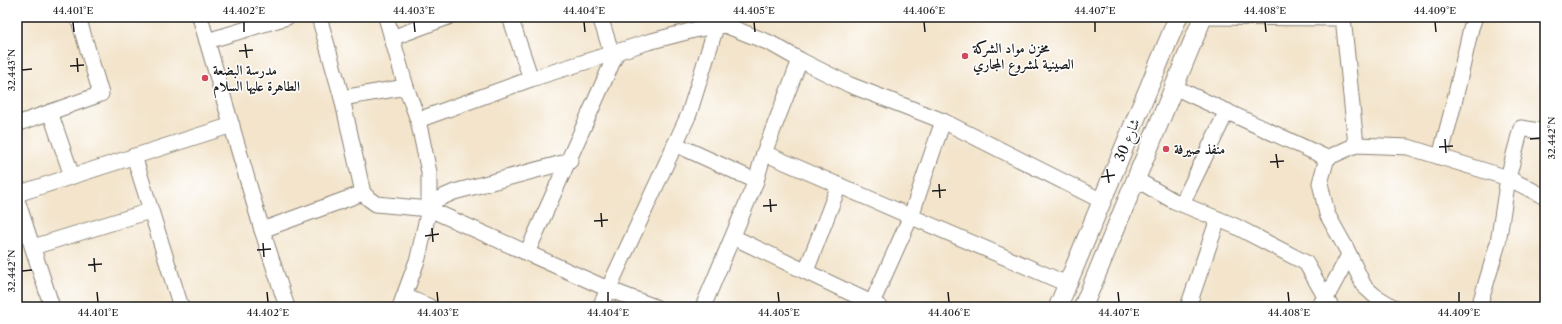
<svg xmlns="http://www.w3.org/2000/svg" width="1562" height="324" font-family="'Libre Caslon Text',Amiri,serif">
  <rect width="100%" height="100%" fill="#fff"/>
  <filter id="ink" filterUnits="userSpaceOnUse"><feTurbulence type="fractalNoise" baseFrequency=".025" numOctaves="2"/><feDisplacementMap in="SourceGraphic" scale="8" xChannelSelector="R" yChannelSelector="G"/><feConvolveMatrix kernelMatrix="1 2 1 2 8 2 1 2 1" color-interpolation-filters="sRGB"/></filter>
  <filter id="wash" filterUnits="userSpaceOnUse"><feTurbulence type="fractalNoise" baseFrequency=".012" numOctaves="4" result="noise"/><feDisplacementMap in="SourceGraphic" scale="16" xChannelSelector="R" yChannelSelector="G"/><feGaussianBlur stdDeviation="0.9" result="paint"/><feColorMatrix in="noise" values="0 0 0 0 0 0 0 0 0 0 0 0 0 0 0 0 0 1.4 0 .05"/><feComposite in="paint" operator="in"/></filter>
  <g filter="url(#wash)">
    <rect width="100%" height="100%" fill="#f3e4cb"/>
  </g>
  <g filter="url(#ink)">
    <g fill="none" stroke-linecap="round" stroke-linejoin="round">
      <defs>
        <g id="minor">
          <path d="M 200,17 L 262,230 L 287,307"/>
          <path d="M 319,17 L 342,98 L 363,193 L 369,199 L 376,204 L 429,209 L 608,289 L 655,307"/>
          <path d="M 386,17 L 406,87 L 418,120 L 429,172 L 429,209 L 418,258 L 400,307"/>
          <path d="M 510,17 L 531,79"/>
          <path d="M 600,17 L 612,54"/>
          <path d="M 1203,17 L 1343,18"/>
          <path d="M 1343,17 L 1356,145"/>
          <path d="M 392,38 L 448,17"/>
          <path d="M 207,41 L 287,17"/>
          <path d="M 1174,87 L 1327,158 L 1356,145 L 1408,147 L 1508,178 L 1545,197"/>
          <path d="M 342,98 L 406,87"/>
          <path d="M 50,112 L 72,176"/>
          <path d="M 418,120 L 531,79 L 648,42 L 698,29 L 725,25 L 770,43 L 800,60 L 850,85 L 943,121 L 1102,201"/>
          <path d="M 17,124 L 101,94 L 78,17"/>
          <path d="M 675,144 L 756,181"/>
          <path d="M 764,153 L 1067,284"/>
          <path d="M 134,156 L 181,307"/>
          <path d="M 1440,157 L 1454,103 L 1471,28 L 1475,17"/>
          <path d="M 1327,158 L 1320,183 L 1327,214 L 1346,248 L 1364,286 L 1375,296 L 1393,307"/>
          <path d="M 1135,179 L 1174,201 L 1235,226 L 1306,263 L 1331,307"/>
          <path d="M 17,194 L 232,125"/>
          <path d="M 17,200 L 52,307"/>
          <path d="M 429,203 L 454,192 L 570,161"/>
          <path d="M 1182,204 L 1227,111"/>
          <path d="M 262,230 L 363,193"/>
          <path d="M 733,237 L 880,307"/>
          <path d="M 33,247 L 150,211"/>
          <path d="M 527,253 L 617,52"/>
          <path d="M 806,271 L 839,185"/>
          <path d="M 404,296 L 430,307"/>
          <path d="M 872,303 L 911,216 L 943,121"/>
          <path d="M 600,307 L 689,114 L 716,27 L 714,18"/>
          <path d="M 703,307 L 756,181 L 764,153 L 800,60"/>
          <path d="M 1188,307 L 1218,219"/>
          <path d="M 1317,307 L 1326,298 L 1349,255"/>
          <path d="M 1479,307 L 1498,243 L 1508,178 L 1521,128 L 1545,132"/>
        </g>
        <g id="tertiary">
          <path d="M 1058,307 L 1178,17"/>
          <path d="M 1083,307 L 1203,17"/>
        </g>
      </defs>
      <use href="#minor" stroke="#888074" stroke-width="17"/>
      <use href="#tertiary" stroke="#888074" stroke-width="20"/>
      <use href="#minor" stroke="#fff" stroke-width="15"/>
      <use href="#tertiary" stroke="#fff" stroke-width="18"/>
    </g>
  </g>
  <path fill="none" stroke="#1c1c1c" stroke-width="1.5" d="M 73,22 L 74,32M 244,22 L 244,32M 414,22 L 415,32M 584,22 L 585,32M 754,22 L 755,32M 924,22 L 925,32M 1095,22 L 1095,32M 1265,22 L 1266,32M 1435,22 L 1436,32M 245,44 L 247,58M 239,51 L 253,50M 77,58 L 78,72M 70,66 L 84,65M 22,70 L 32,69M 1445,139 L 1446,153M 1530,139 L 1540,138M 1439,147 L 1453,146M 1276,154 L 1278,168M 1270,162 L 1284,161M 1107,169 L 1109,183M 1101,177 L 1115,175M 939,184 L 940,198M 932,191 L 946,190M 770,199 L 771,212M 763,206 L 777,205M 601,213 L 602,227M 594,221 L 608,220M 432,228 L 433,242M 425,236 L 439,234M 263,243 L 264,257M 257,250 L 271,249M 94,258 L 95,272M 88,265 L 102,264M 22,271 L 32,270M 97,292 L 98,302M 267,292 L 268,302M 437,292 L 438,302M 608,292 L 608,302M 778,292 L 779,302M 948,292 L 949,302M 1118,292 L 1119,302M 1288,292 L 1289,302M 1459,292 L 1459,302"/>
  <g fill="#d1495b" stroke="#fff" stroke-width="1.5">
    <circle cx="965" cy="56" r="4"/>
    <circle cx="205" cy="78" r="4"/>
    <circle cx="1166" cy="149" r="4"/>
  </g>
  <g text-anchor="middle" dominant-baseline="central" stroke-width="3" stroke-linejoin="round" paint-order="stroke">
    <g font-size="14" font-weight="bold" fill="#1c1c1c" stroke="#fff" text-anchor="start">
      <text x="973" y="48">مخزن مواد الشركة<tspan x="973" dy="16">الصينية لمشروع المجاري</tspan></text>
      <text x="213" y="70">مدرسة البضعة<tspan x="213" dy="16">الطاهرة عليها السلام</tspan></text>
      <text x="1174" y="149">منفذ صيرفة</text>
    </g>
    <g font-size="14" fill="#1c1c1c" stroke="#fff">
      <text transform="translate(1127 140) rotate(-68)">شارع 30</text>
    </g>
  </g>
  <rect width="1562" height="324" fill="none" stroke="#fff" stroke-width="44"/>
  <rect x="22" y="22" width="1518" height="280" fill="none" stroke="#1c1c1c" stroke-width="1.5"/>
  <g font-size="10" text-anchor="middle" fill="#1c1c1c">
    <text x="73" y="14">44.401°E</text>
    <text x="244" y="14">44.402°E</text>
    <text x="414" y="14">44.403°E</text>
    <text x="584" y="14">44.404°E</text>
    <text x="754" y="14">44.405°E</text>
    <text x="924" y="14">44.406°E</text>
    <text x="1095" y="14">44.407°E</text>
    <text x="1265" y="14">44.408°E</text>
    <text x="1435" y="14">44.409°E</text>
    <text transform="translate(11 70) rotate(-90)" y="4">32.443°N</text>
    <text transform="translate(1551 138) rotate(-90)" y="4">32.442°N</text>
    <text transform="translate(11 271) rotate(-90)" y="4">32.442°N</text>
    <text x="98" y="316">44.401°E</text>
    <text x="268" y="316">44.402°E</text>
    <text x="438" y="316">44.403°E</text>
    <text x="608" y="316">44.404°E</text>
    <text x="779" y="316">44.405°E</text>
    <text x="949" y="316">44.406°E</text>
    <text x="1119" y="316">44.407°E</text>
    <text x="1289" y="316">44.408°E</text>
    <text x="1459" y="316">44.409°E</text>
  </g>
</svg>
